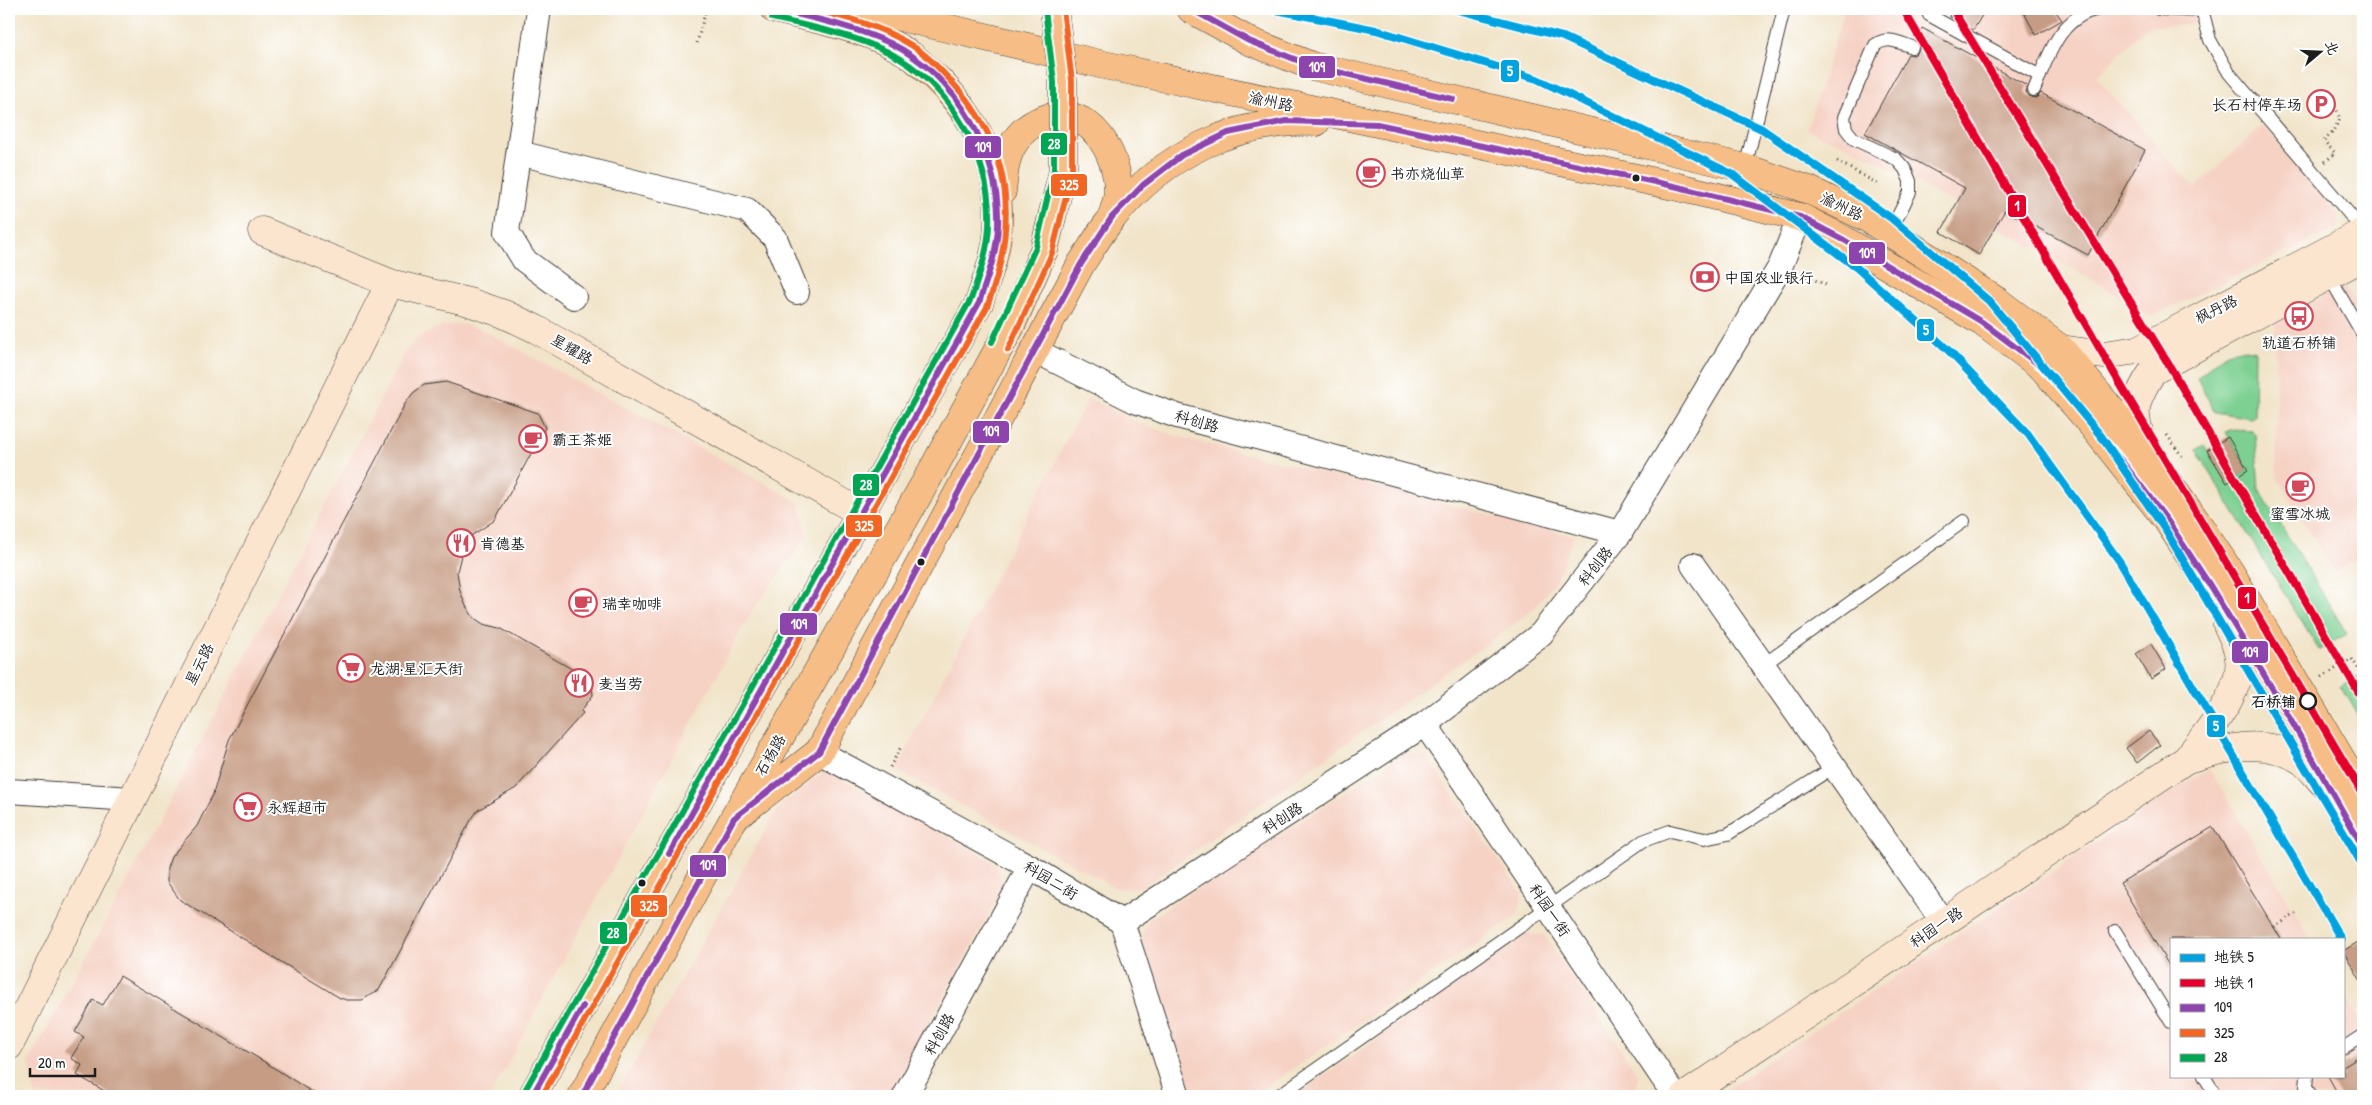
<svg xmlns="http://www.w3.org/2000/svg" width="2372" height="1105" font-family="'Patrick Hand','LXGW WenKai TC',sans-serif">
  <rect width="100%" height="100%" fill="#fff"/>
  <filter id="ink" filterUnits="userSpaceOnUse"><feTurbulence type="fractalNoise" baseFrequency=".02" numOctaves="2"/><feDisplacementMap in="SourceGraphic" scale="10" xChannelSelector="R" yChannelSelector="G"/><feConvolveMatrix kernelMatrix="1 2 1 2 8 2 1 2 1" color-interpolation-filters="sRGB"/></filter>
  <filter id="wash" filterUnits="userSpaceOnUse"><feTurbulence type="fractalNoise" baseFrequency=".0096" numOctaves="4" result="noise"/><feDisplacementMap in="SourceGraphic" scale="20" xChannelSelector="R" yChannelSelector="G"/><feGaussianBlur stdDeviation="1.12" result="paint"/><feColorMatrix in="noise" values="0 0 0 0 0 0 0 0 0 0 0 0 0 0 0 0 0 1.4 0 .05"/><feComposite in="paint" operator="in"/></filter>
  <g filter="url(#wash)">
    <rect width="100%" height="100%" fill="#f1e4c9"/>
    <g fill="#f6d2c5">
      <path d="M 1845,9 L 2197,9 L 2198,24 L 2146,27 L 2096,77 L 2195,188 L 2263,125 L 2339,216 L 2338,227 L 2151,317 L 2105,287 L 1871,157 L 1807,130 Z"/>
      <path d="M 2345,285 L 2363,316 L 2363,554 L 2335,573 L 2277,477 L 2275,319 Z"/>
      <path d="M 460,324 L 480,329 L 799,502 L 807,536 L 750,614 L 490,1096 L 35,1096 L 29,1061 L 117,901 L 406,351 L 420,336 L 441,326 Z"/>
      <path d="M 1088,398 L 1132,420 L 1172,435 L 1574,536 L 1556,580 L 1537,605 L 1516,623 L 1143,887 L 1118,889 L 896,770 Z"/>
      <path d="M 1406,753 L 1425,756 L 1522,893 L 1519,914 L 1253,1096 L 1192,1096 L 1141,941 L 1147,921 Z"/>
      <path d="M 826,770 L 996,863 L 1003,888 L 890,1096 L 615,1096 L 779,806 Z"/>
      <path d="M 2210,770 L 2311,939 L 2171,939 L 2171,1076 L 2343,1076 L 2343,992 L 2363,1026 L 2363,1096 L 1716,1096 L 2190,780 Z"/>
      <path d="M 1527,934 L 1544,935 L 1638,1075 L 1635,1096 L 1295,1096 Z"/>
    </g>
    <g fill="#7dd092" stroke="#4c7657">
      <path d="M 2245,349 L 2255,351 L 2254,416 L 2250,418 L 2215,412 L 2197,378 L 2226,353 Z"/>
      <path d="M 2230,430 L 2252,431 L 2255,435 L 2259,489 L 2347,634 L 2319,650 L 2196,450 L 2204,445 L 2228,483 L 2248,470 L 2226,432 Z"/>
      <path d="M 2357,676 L 2363,683 L 2363,723 L 2341,686 Z"/>
    </g>
    <g id="blocks">
      <g fill="#c69c84">
        <path d="M 1948,9 L 1986,9 L 1973,30 L 1950,17 Z"/>
        <path d="M 2022,9 L 2054,9 L 2062,20 L 2036,35 Z"/>
        <path d="M 1922,28 L 2027,86 L 2026,92 L 2030,97 L 2036,98 L 2041,93 L 2145,150 L 2088,255 L 2005,210 L 1979,255 L 1941,232 L 1965,188 L 1865,133 L 1908,54 L 1914,55 L 1919,50 L 1920,45 L 1916,40 Z"/>
        <path d="M 446,382 L 538,413 L 545,428 L 495,520 L 471,536 L 463,547 L 457,572 L 460,591 L 466,606 L 473,617 L 483,624 L 500,628 L 591,680 L 593,695 L 581,711 L 583,713 L 516,788 L 478,810 L 471,820 L 379,990 L 362,1000 L 347,1000 L 340,998 L 180,900 L 167,882 L 167,868 L 171,857 L 197,826 L 213,794 L 229,740 L 405,404 L 413,393 L 424,385 Z"/>
        <path d="M 2228,437 L 2248,470 L 2227,483 L 2207,450 Z"/>
        <path d="M 2151,644 L 2166,669 L 2151,679 L 2136,654 Z"/>
        <path d="M 2149,731 L 2160,745 L 2137,763 L 2126,748 Z"/>
        <path d="M 2213,827 L 2281,939 L 2171,939 L 2171,969 L 2120,883 Z"/>
        <path d="M 2363,939 L 2363,984 L 2343,951 Z"/>
        <path d="M 120,976 L 268,1064 L 318,1096 L 113,1096 L 77,1075 L 82,1065 L 71,1058 L 84,1037 L 75,1032 L 93,1000 L 103,1005 Z"/>
        <path d="M 2363,1054 L 2363,1096 L 2339,1096 L 2328,1076 L 2343,1076 L 2343,1066 Z"/>
      </g>
    </g>
  </g>
  <g filter="url(#ink)">
    <use href="#blocks" fill-opacity="0" stroke="#3c3a36" stroke-width="1"/>
    <g fill="none" stroke-linecap="round" stroke-linejoin="round">
      <defs>
        <g id="lane">
          <path d="M 2159,9 L 2202,11"/>
          <path d="M 2202,9 L 2210,40 L 2229,73 L 2363,230"/>
          <path d="M 1929,15 L 2040,76"/>
          <path d="M 2034,90 C 2048,57 2059,16 2099,9"/>
          <path d="M 1745,168 L 1784,9"/>
          <path d="M 1890,232 L 1910,192 L 1910,181 L 1905,169 L 1896,159 L 1854,139 L 1846,129 L 1844,117 L 1875,45 C 1888,36 1898,42 1912,47"/>
          <path d="M 2327,273 L 2363,335"/>
          <path d="M 1763,665 L 1964,521"/>
          <path d="M 2115,931 L 2171,1022"/>
          <path d="M 2343,1048 L 2363,1035"/>
          <path d="M 2204,1076 L 2216,1096"/>
          <path d="M 2307,1076 L 2306,1087 L 2311,1096"/>
          <path d="M 1278,1096 L 1643,841 L 1670,831 L 1704,839 L 1728,834 L 1834,767"/>
        </g>
        <g id="street">
          <path d="M 539,9 L 507,232 L 524,260 L 574,297"/>
          <path d="M 519,153 L 747,210 L 775,238 L 797,292"/>
          <path d="M 1036,351 L 1135,401 L 1177,416 L 1620,533 L 1541,634 L 1425,724 L 1122,922"/>
          <path d="M 1620,533 L 1780,267 L 1800,217"/>
          <path d="M 1693,565 L 1943,922"/>
          <path d="M 1425,724 L 1675,1096"/>
          <path d="M 819,752 L 1030,867 L 1122,922 L 1178,1096"/>
          <path d="M 9,791 L 132,799"/>
          <path d="M 905,1096 L 1030,867"/>
        </g>
        <g id="secondary">
          <path d="M 262,231 L 390,283 L 469,302 L 504,314 L 536,329 L 861,513"/>
          <path d="M 2061,349 L 2103,355 L 2138,350 L 2363,232"/>
          <path d="M 2145,451 C 2132,414 2131,405 2153,371 L 2363,257"/>
          <path d="M 2187,759 C 2206,732 2244,692 2239,658 C 2238,647 2232,635 2227,625"/>
          <path d="M 9,1046 L 390,283"/>
          <path d="M 1685,1096 L 2187,759 C 2227,748 2265,736 2302,761 C 2310,767 2317,777 2324,784"/>
        </g>
        <g id="primary">
          <path d="M 866,9 L 1104,65 L 1674,186 L 1800,217 L 1844,240 L 1982,322 L 2042,367 L 2088,420 L 2167,520 L 2211,587 L 2281,703 L 2363,847"/>
          <path d="M 1191,9 L 1249,41 L 1312,66 L 1745,168 L 1809,190 L 1867,218 L 1997,301 L 2061,349 L 2145,451 L 2196,521 L 2230,572 L 2363,796"/>
          <path d="M 1002,191 C 1004,174 1005,154 1016,140 C 1023,129 1035,122 1047,118 C 1090,104 1118,154 1118,191 C 1118,199 1114,209 1112,217"/>
          <path d="M 734,818 L 819,752 L 1081,264 C 1091,249 1101,231 1113,217 C 1164,154 1235,119 1316,122"/>
          <path d="M 532,1096 L 979,303 C 987,278 997,252 998,226 C 1001,167 976,117 935,77 C 926,69 917,59 906,52 C 866,28 819,20 774,9"/>
          <path d="M 582,1096 L 734,818 L 933,469"/>
        </g>
      </defs>
      <use href="#lane" stroke="#3c3a36" stroke-width="14"/>
      <use href="#street" stroke="#3c3a36" stroke-width="26"/>
      <use href="#secondary" stroke="#3c3a36" stroke-width="29"/>
      <use href="#primary" stroke="#3c3a36" stroke-width="29"/>
      <g stroke="#3c3a36" stroke-width="3" stroke-dasharray="1 4" stroke-linecap="butt">
        <path d="M 697,43 L 706,9"/>
        <path d="M 1837,161 L 1878,184"/>
        <path d="M 2325,162 L 2335,153 L 2324,141 L 2332,133 L 2340,119 L 2334,102"/>
        <path d="M 1802,274 L 1826,285"/>
        <path d="M 2359,351 L 2363,359"/>
        <path d="M 2167,435 L 2182,456"/>
        <path d="M 2322,677 L 2352,659 L 2361,673"/>
        <path d="M 890,767 L 902,745"/>
        <path d="M 2274,927 L 2296,914"/>
      </g>
      <use href="#lane" stroke="#fff" stroke-width="12"/>
      <use href="#street" stroke="#fff" stroke-width="24"/>
      <use href="#secondary" stroke="#fbe5cf" stroke-width="28"/>
      <use href="#primary" stroke="#f6be86" stroke-width="28"/>
      <defs>
        <path id="primary-bridge" d="M 933,469 L 1011,326 L 1044,250 L 1063,171 L 1063,81 L 1054,9"/>
      </defs>
      <use href="#primary-bridge" stroke="#3c3a36" stroke-width="29" stroke-linecap="butt"/>
      <use href="#primary-bridge" stroke="#f6be86" stroke-width="28"/>
      <defs>
        <g id="bus-1">
          <path d="M 1191,9 L 1249,41 L 1312,66 L 1453,99"/>
          <path d="M 669,854 L 979,303 C 987,278 997,253 998,226 C 1001,154 956,75 890,43 C 853,26 813,18 774,9"/>
          <path d="M 532,1096 L 583,1006"/>
          <path d="M 582,1096 L 734,818 L 819,752 L 1081,264 L 1112,217 L 1143,185 L 1182,155 L 1228,133 L 1286,121 L 1377,124 L 1674,186 L 1800,217 L 1844,240 L 1982,322 L 2042,367 L 2122,461 L 2167,520 L 2211,587 L 2281,703 L 2363,847"/>
        </g>
        <g id="bus-2">
          <path d="M 1008,350 L 1052,253 L 1072,172 L 1072,81 L 1063,9"/>
          <path d="M 542,1096 L 987,307 C 1018,224 1014,148 951,81 C 939,68 926,54 911,45 C 881,26 845,17 811,9"/>
        </g>
        <g id="bus-3">
          <path d="M 992,342 L 1036,247 L 1054,170 L 1054,82 L 1045,10"/>
          <path d="M 524,1092 L 971,299 C 979,276 988,251 989,226 C 992,157 950,84 888,52 C 852,34 811,27 772,18"/>
        </g>
      </defs>
      <use href="#bus-1" stroke="#fff" stroke-width="10"/>
      <use href="#bus-2" stroke="#fff" stroke-width="10"/>
      <use href="#bus-3" stroke="#fff" stroke-width="10"/>
      <use href="#bus-1" stroke="#8e44ad" stroke-width="6"/>
      <use href="#bus-2" stroke="#f26522" stroke-width="6"/>
      <use href="#bus-3" stroke="#00a651" stroke-width="6"/>
      <defs>
        <g id="metro-1">
          <path d="M 1271,9 L 1376,30 L 1537,79 L 1732,174 L 1857,268 L 1947,349 L 2028,434 L 2120,562 L 2341,939"/>
          <path d="M 1454,9 L 1563,37 L 1762,129 L 1891,218 L 1989,301 L 2101,436 L 2166,531 L 2363,866"/>
        </g>
        <g id="metro-2">
          <path d="M 1903,9 L 2122,387 L 2363,794"/>
          <path d="M 1956,15 L 2169,365 L 2363,700"/>
        </g>
      </defs>
      <use href="#metro-1" stroke="#fff" stroke-width="11"/>
      <use href="#metro-2" stroke="#fff" stroke-width="11"/>
      <use href="#metro-1" stroke="#00a3e0" stroke-width="8"/>
      <use href="#metro-2" stroke="#e4002b" stroke-width="8"/>
    </g>
  </g>
  <defs>
    <symbol id="parking-ring" viewBox="-11 -11 22 22"><circle r="9.5" fill="#fff" stroke="#d1495b" stroke-width="1.5"/><path d="M-3.5-5.5H1a3.5 3.5 0 0 1 0 7H-1V5.5H-3.5ZM-1-3.4V-.6H.8a1.4 1.4 0 0 0 0-2.8Z" fill="#d1495b"/></symbol>
    <symbol id="cafe-ring" viewBox="-11 -11 22 22"><circle r="9.5" fill="#fff" stroke="#d1495b" stroke-width="1.5"/><path d="M-5.5-4.5H6V0H3Q3 3.5 0 3.5H-2.5Q-5.5 3.5-5.5 0ZM3-3.2v2h1.7v-2ZM-6 4.5H4V6H-6Z" fill="#d1495b"/></symbol>
    <symbol id="bank-ring" viewBox="-11 -11 22 22"><circle r="9.5" fill="#fff" stroke="#d1495b" stroke-width="1.5"/><path d="M-6-4H6V4H-6ZM0-2.3a2.3 2.3 0 1 0 0 4.6a2.3 2.3 0 1 0 0-4.6Z" fill="#d1495b"/></symbol>
    <symbol id="bus-ring" viewBox="-11 -11 22 22"><circle r="9.5" fill="#fff" stroke="#d1495b" stroke-width="1.5"/><path d="M-5-6H5V4H4V6H2V4H-2V6H-4V4H-5ZM-3.5-4V0h7V-4ZM-3.5 1.2v1.5H-2V1.2ZM2 1.2v1.5H3.5V1.2Z" fill="#d1495b"/></symbol>
    <symbol id="restaurant-ring" viewBox="-11 -11 22 22"><circle r="9.5" fill="#fff" stroke="#d1495b" stroke-width="1.5"/><path d="M-5-6h1v4h1v-4h1v4h1v-4h1v5L-1.5 .5V6h-2V.5L-5-1ZM5-6V6H3V1.5H1.5Q1.5-4 5-6Z" fill="#d1495b"/></symbol>
    <symbol id="supermarket-ring" viewBox="-11 -11 22 22"><circle r="9.5" fill="#fff" stroke="#d1495b" stroke-width="1.5"/><path d="M-6-5.5h2.5l.6 2H6L4.5 2H-2.5L-4.4-4H-6ZM-1.5 3.2a1.3 1.3 0 1 0 .1 0ZM3 3.2a1.3 1.3 0 1 0 .1 0Z" fill="#d1495b"/></symbol>
  </defs>
  <g fill-rule="evenodd">
    <use href="#parking-ring" x="2305" y="88" width="32" height="32"/>
    <use href="#cafe-ring" x="1355" y="157" width="32" height="32"/>
    <use href="#bank-ring" x="1689" y="261" width="32" height="32"/>
    <use href="#bus-ring" x="2283" y="300" width="32" height="32"/>
    <use href="#cafe-ring" x="517" y="423" width="32" height="32"/>
    <use href="#cafe-ring" x="2284" y="471" width="32" height="32"/>
    <use href="#restaurant-ring" x="445" y="527" width="32" height="32"/>
    <use href="#cafe-ring" x="567" y="587" width="32" height="32"/>
    <use href="#supermarket-ring" x="335" y="652" width="32" height="32"/>
    <use href="#restaurant-ring" x="563" y="667" width="32" height="32"/>
    <use href="#supermarket-ring" x="232" y="791" width="32" height="32"/>
  </g>
  <g fill="#1c1c1c" stroke="#fff" stroke-width="2">
    <circle cx="1636" cy="178" r="4.5"/>
    <circle cx="921" cy="562" r="4.5"/>
    <circle cx="642" cy="883" r="4.5"/>
  </g>
  <circle fill="#fff" stroke="#1c1c1c" stroke-width="2.5" cx="2308" cy="701" r="8"/>
  <g text-anchor="middle" dominant-baseline="central" stroke-width="4" stroke-linejoin="round" paint-order="stroke">
    <g font-size="15" fill="#1c1c1c" stroke="#fff">
      <text transform="translate(1271 101) rotate(12)">渝州路</text>
      <text transform="translate(1842 206) rotate(26)">渝州路</text>
      <text transform="translate(2216 309) rotate(-27)">枫丹路</text>
      <text transform="translate(572 349) rotate(30)">星耀路</text>
      <text transform="translate(1197 421) rotate(16)">科创路</text>
      <text transform="translate(1595 566) rotate(-52)">科创路</text>
      <text transform="translate(199 664) rotate(-63)">星云路</text>
      <text transform="translate(770 755) rotate(-60)">石杨路</text>
      <text transform="translate(1282 818) rotate(-33)">科创路</text>
      <text transform="translate(1051 880) rotate(31)">科园二街</text>
      <text transform="translate(1550 910) rotate(56)">科园一街</text>
      <text transform="translate(1936 927) rotate(-34)">科园一路</text>
      <text transform="translate(939 1034) rotate(-61)">科创路</text>
    </g>
    <g font-size="15" fill="#1c1c1c" stroke="#fff" text-anchor="start">
      <text x="2302" y="104" text-anchor="end">长石村停车场</text>
      <text x="1390" y="173">书亦烧仙草</text>
      <text x="1724" y="277">中国农业银行</text>
      <text x="2299" y="342" text-anchor="middle">轨道石桥铺</text>
      <text x="552" y="439">霸王茶姬</text>
      <text x="2300" y="513" text-anchor="middle">蜜雪冰城</text>
      <text x="480" y="543">肯德基</text>
      <text x="602" y="603">瑞幸咖啡</text>
      <text x="370" y="668">龙湖·星汇天街</text>
      <text x="598" y="683">麦当劳</text>
      <text x="267" y="807">永辉超市</text>
    </g>
    <g font-size="15" font-weight="bold" fill="#1c1c1c" stroke="#fff" text-anchor="end">
      <text x="2296" y="701">石桥铺</text>
    </g>
  </g>
  <g stroke="#fff" stroke-width="2">
    <rect x="1298" y="55" width="38" height="24" rx="5" fill="#8e44ad"/>
    <rect x="1500" y="59" width="20" height="24" rx="5" fill="#00a3e0"/>
    <rect x="1040" y="132" width="28" height="24" rx="5" fill="#00a651"/>
    <rect x="964" y="135" width="38" height="24" rx="5" fill="#8e44ad"/>
    <rect x="1050" y="173" width="38" height="24" rx="5" fill="#f26522"/>
    <rect x="2007" y="194" width="20" height="24" rx="5" fill="#e4002b"/>
    <rect x="1848" y="241" width="38" height="24" rx="5" fill="#8e44ad"/>
    <rect x="1916" y="318" width="19" height="24" rx="5" fill="#00a3e0"/>
    <rect x="972" y="420" width="38" height="24" rx="5" fill="#8e44ad"/>
    <rect x="852" y="473" width="28" height="24" rx="5" fill="#00a651"/>
    <rect x="845" y="514" width="38" height="24" rx="5" fill="#f26522"/>
    <rect x="2237" y="586" width="20" height="24" rx="5" fill="#e4002b"/>
    <rect x="779" y="612" width="39" height="24" rx="5" fill="#8e44ad"/>
    <rect x="2231" y="640" width="38" height="24" rx="5" fill="#8e44ad"/>
    <rect x="2206" y="714" width="20" height="24" rx="5" fill="#00a3e0"/>
    <rect x="689" y="854" width="38" height="24" rx="5" fill="#8e44ad"/>
    <rect x="630" y="894" width="38" height="24" rx="5" fill="#f26522"/>
    <rect x="599" y="921" width="29" height="24" rx="5" fill="#00a651"/>
  </g>
  <g font-size="14" text-anchor="middle" font-weight="bold" fill="#fff">
    <text x="1317" y="72">109</text>
    <text x="1510" y="76">5</text>
    <text x="1054" y="149">28</text>
    <text x="983" y="152">109</text>
    <text x="1069" y="190">325</text>
    <text x="2017" y="211">1</text>
    <text x="1867" y="258">109</text>
    <text x="1926" y="335">5</text>
    <text x="991" y="436">109</text>
    <text x="866" y="490">28</text>
    <text x="864" y="531">325</text>
    <text x="2247" y="603">1</text>
    <text x="799" y="629">109</text>
    <text x="2250" y="657">109</text>
    <text x="2216" y="731">5</text>
    <text x="708" y="870">109</text>
    <text x="649" y="911">325</text>
    <text x="613" y="938">28</text>
  </g>
  <rect width="2372" height="1105" fill="none" stroke="#fff" stroke-width="30"/>
  <rect x="2170" y="938" width="175" height="140" fill="#ffffff" stroke="#a4a4a4"/>
  <rect x="2180" y="954" width="25" height="8" fill="#00a3e0" stroke="#a4a4a4"/>
  <text x="2214" y="962" font-size="15" fill="#1c1c1c">地铁 5</text>
  <rect x="2180" y="979" width="25" height="8" fill="#e4002b" stroke="#a4a4a4"/>
  <text x="2214" y="988" font-size="15" fill="#1c1c1c">地铁 1</text>
  <rect x="2180" y="1004" width="25" height="8" fill="#8e44ad" stroke="#a4a4a4"/>
  <text x="2214" y="1012" font-size="15" fill="#1c1c1c">109</text>
  <rect x="2180" y="1029" width="25" height="8" fill="#f26522" stroke="#a4a4a4"/>
  <text x="2214" y="1038" font-size="15" fill="#1c1c1c">325</text>
  <rect x="2180" y="1054" width="25" height="8" fill="#00a651" stroke="#a4a4a4"/>
  <text x="2214" y="1062" font-size="15" fill="#1c1c1c">28</text>
  <g transform="translate(2320 52) rotate(71)" stroke="#ffffff" stroke-width="4" paint-order="stroke">
  <path d="M0-4L9 19L0 12L-9 19Z" fill="#1c1c1c"/>
  <text y="-8" font-size="14" font-weight="bold" text-anchor="middle" fill="#1c1c1c">北</text>
  </g>
  <path d="M30 1068v8h65v-8" fill="none" stroke="#1c1c1c" stroke-width="2.5"/>
  <text x="38" y="1068" font-size="15" fill="#1c1c1c" stroke="#ffffff" stroke-width="4" paint-order="stroke">20 m</text>
</svg>
